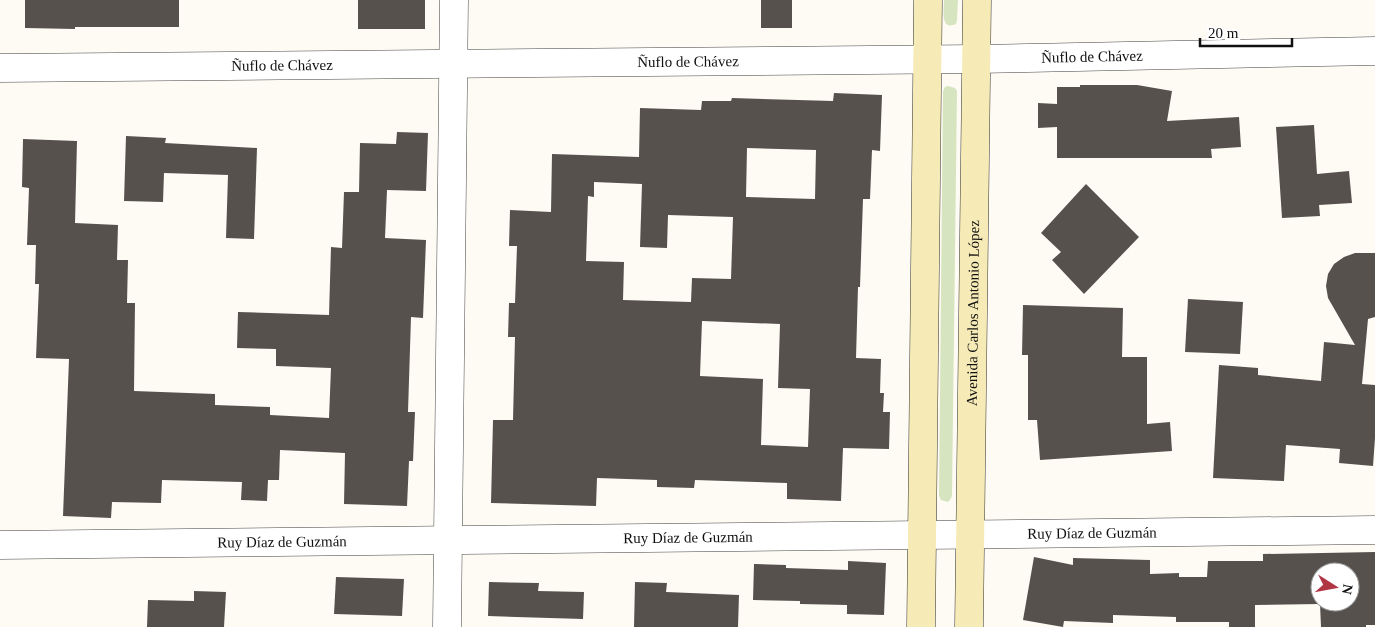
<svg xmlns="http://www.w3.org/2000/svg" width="1375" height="627" font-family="'Times New Roman',serif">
  <rect width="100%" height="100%" fill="#fefbf4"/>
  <g fill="#d6e5c0">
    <path d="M 944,0 L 958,0 L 957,20 L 956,24 C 940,31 944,10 944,0 Z"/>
    <path d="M 948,86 L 955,88 L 957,91 L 952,496 L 950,500 L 948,502 L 941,500 L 939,496 L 943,91 L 945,87 Z"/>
  </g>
  <g fill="#57514d" fill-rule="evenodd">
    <path d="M 25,0 L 179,0 L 179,27 L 75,27 L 75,29 L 25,28 Z"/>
    <rect x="358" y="0" width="67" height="29"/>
    <rect x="761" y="0" width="31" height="28"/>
    <path d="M 1080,85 L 1137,85 L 1172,91 L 1167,121 L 1239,117 L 1241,147 L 1211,149 L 1212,158 L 1057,158 L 1057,127 L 1038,128 L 1038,103 L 1057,104 L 1057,87 L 1080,87 Z"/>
    <path d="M 834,93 L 882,95 L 880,151 L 872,150 L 870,199 L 863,199 L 860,287 L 858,287 L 856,358 L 881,359 L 880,393 L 884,393 L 883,412 L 890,412 L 889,449 L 843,448 L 841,501 L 787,499 L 787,483 L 695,480 L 694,488 L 657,487 L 657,480 L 597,478 L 596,506 L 491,503 L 493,420 L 513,420 L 515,337 L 508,337 L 509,303 L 515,303 L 517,246 L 509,246 L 510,210 L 551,212 L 552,154 L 639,157 L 640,108 L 701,110 L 702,101 L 731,101 L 732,98 L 833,101 ZM 747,148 L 816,150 L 815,199 L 746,197 ZM 594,182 L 642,184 L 640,247 L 667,248 L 668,215 L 733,217 L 731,279 L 692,278 L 691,302 L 623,300 L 624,262 L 586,261 L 588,196 L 594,197 ZM 702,321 L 780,324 L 778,388 L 810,389 L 808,447 L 761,445 L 763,379 L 700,376 Z"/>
    <path d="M 1314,125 L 1317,174 L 1349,171 L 1352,203 L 1319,205 L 1320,216 L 1282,218 L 1276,127 Z"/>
    <path d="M 397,132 L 428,133 L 426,191 L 387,190 L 385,238 L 426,240 L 423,318 L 411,317 L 408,412 L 415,412 L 413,461 L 409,461 L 407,506 L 344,504 L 345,453 L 280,450 L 279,480 L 268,480 L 267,501 L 241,500 L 242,482 L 162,480 L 161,503 L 112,502 L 111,518 L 63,516 L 69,359 L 36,358 L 39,284 L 35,284 L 36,245 L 27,245 L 29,188 L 22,187 L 23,139 L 77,141 L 75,223 L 118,225 L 117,260 L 128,260 L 127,303 L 135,303 L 134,391 L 215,394 L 215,405 L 270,407 L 270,415 L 329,418 L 331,368 L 276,366 L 276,349 L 237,348 L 238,312 L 329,315 L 331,247 L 342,248 L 344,192 L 359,192 L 360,143 L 396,144 Z"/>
    <path d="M 126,136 L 166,138 L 165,143 L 257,148 L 254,239 L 226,238 L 228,175 L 164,173 L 163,202 L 124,201 Z"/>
    <path d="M 1086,184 L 1139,237 L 1084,294 L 1052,260 L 1061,252 L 1041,233 Z"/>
    <path d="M 1355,253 L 1375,253 L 1375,317 L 1368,319 L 1362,384 L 1375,385 L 1375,438 L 1373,466 L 1339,463 L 1340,449 L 1286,445 L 1284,481 L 1213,478 L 1219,365 L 1258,368 L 1258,375 L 1321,381 L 1324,342 L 1355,345 L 1328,298 L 1326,286 L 1328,274 L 1334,264 L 1344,257 Z"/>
    <path d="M 1188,299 L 1243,302 L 1240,354 L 1185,352 Z"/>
    <path d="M 1023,305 L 1123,308 L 1122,357 L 1147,357 L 1147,424 L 1170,422 L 1172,451 L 1040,460 L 1037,420 L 1028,420 L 1028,355 L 1022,355 Z"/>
    <path d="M 1375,552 L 1375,625 L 1366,625 L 1366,627 L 1321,627 L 1320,604 L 1255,605 L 1255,627 L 1229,627 L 1229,622 L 1176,622 L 1176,617 L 1113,615 L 1113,623 L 1064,621 L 1063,627 L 1023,620 L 1034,557 L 1073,565 L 1073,558 L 1150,560 L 1150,574 L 1179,573 L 1179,577 L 1207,577 L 1208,561 L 1263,561 L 1263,554 ZM 1320,572 L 1350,572 L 1350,602 L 1320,602 Z"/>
    <path d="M 848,561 L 886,563 L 884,615 L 847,614 L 847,605 L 800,604 L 800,601 L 753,600 L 754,564 L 786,565 L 786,568 L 848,570 Z"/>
    <path d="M 336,577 L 404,579 L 402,616 L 334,614 Z"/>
    <path d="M 489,582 L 539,583 L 538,591 L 584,592 L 583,619 L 488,616 Z"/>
    <path d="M 635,582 L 667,583 L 666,592 L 739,595 L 738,627 L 634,627 Z"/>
    <path d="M 194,591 L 226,592 L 224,627 L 147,627 L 148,600 L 194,601 Z"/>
  </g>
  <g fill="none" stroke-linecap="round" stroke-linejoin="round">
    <defs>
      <g id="minor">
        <path id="s1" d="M 976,59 L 1375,51"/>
        <path id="s2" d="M 0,545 L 1375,530"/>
        <path d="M 447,627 L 454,0"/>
      </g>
      <g id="tertiary">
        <path id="s3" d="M 0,68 L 976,59"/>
      </g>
      <g id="secondary">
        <path d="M 921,627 L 928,0"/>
        <path id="s4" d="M 969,627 L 977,0"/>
      </g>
    </defs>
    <use href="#minor" stroke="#434343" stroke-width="29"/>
    <use href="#tertiary" stroke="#434343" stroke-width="29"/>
    <use href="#secondary" stroke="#323232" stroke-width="29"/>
    <use href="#minor" stroke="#fff" stroke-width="28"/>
    <use href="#tertiary" stroke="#fff" stroke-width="28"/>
    <use href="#secondary" stroke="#f6ebb6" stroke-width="28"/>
  </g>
  <g text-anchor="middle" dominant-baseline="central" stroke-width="5" stroke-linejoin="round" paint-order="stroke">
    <g font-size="15" fill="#101010" stroke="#fff">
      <text stroke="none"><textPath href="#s1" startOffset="116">Ñuflo de Chávez</textPath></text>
      <text stroke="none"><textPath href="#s3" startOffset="688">Ñuflo de Chávez</textPath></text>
      <text stroke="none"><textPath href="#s3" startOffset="282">Ñuflo de Chávez</textPath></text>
      <text stroke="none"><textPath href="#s4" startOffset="314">Avenida Carlos Antonio López</textPath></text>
      <text stroke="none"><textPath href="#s2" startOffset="1092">Ruy Díaz de Guzmán</textPath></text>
      <text stroke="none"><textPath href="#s2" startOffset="688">Ruy Díaz de Guzmán</textPath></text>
      <text stroke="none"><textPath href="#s2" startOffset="282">Ruy Díaz de Guzmán</textPath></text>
    </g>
  </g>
  <g transform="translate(1335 587) rotate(101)"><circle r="24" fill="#ffffff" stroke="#9f9f9f"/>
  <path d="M0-4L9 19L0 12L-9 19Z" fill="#b13644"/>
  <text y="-8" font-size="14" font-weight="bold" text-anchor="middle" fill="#101010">N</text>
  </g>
  <path d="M1200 38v8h92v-8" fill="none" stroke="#101010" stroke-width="2.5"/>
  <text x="1208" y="38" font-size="15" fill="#101010" stroke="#ffffff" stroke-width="4" paint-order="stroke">20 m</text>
</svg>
